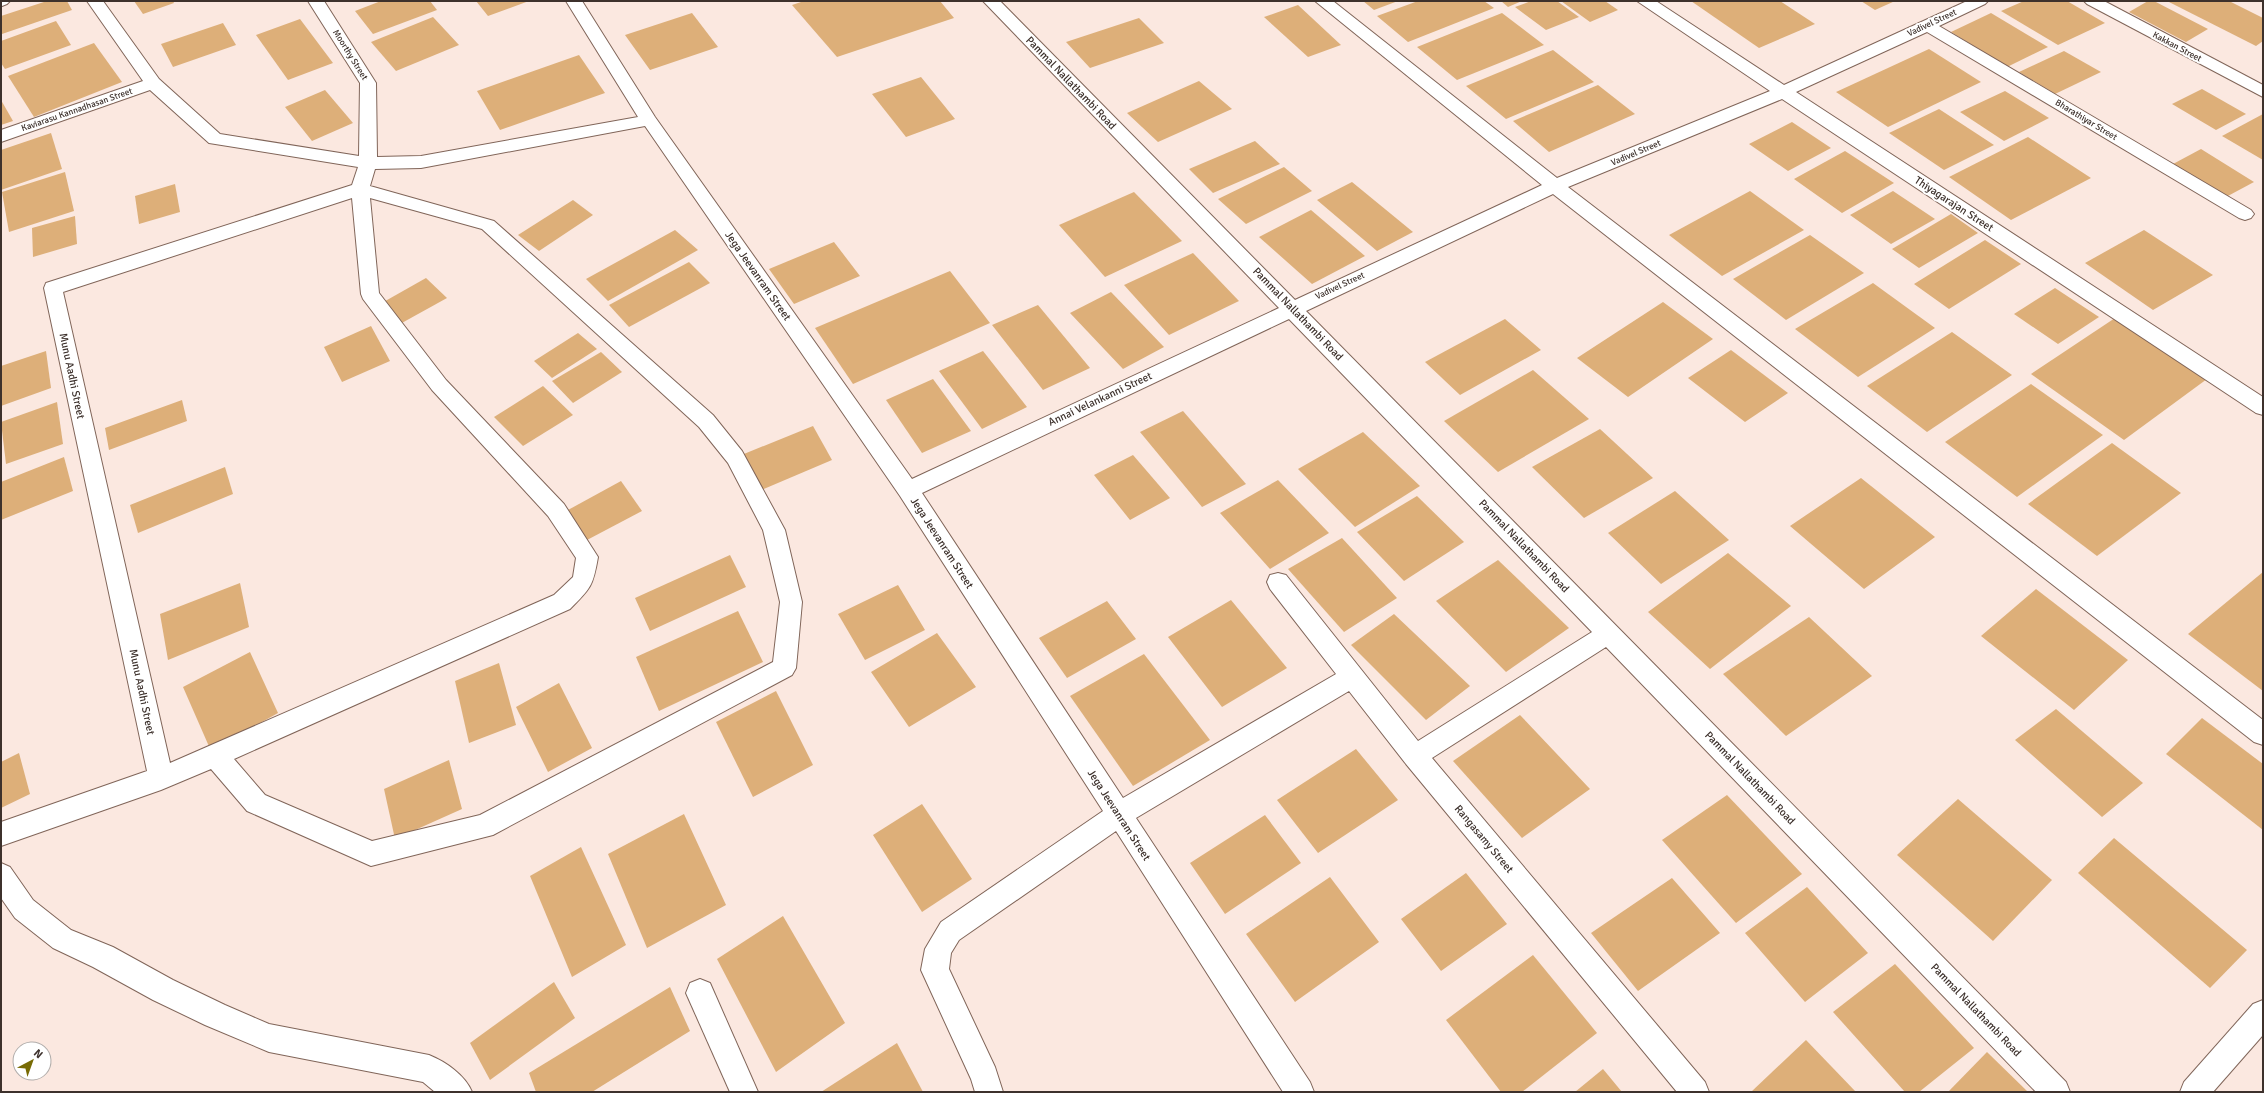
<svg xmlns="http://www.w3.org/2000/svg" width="2264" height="1093" font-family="Signika,sans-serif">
  <rect width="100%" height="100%" fill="#fbe8e0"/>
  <g fill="#ddaf79">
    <path d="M 47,1 L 67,1 L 72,10 L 2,34 L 1,16 Z"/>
    <path d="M 134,1 L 173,1 L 174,3 L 143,14 Z"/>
    <path d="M 381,1 L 430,1 L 437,10 L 373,34 L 355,11 Z"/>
    <path d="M 476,1 L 529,1 L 488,16 Z"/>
    <path d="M 804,1 L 940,1 L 954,18 L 837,57 L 792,5 Z"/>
    <path d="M 1363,1 L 1398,1 L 1374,10 Z"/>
    <path d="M 1418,1 L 1484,1 L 1494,8 L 1408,42 L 1377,16 Z"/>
    <path d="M 1501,1 L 1522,1 L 1508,7 Z"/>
    <path d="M 1531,1 L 1557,1 L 1579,17 L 1546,30 L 1515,7 Z"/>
    <path d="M 1561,1 L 1605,1 L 1618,10 L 1590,22 Z"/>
    <path d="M 1691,1 L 1780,1 L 1815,24 L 1759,48 Z"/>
    <path d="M 1861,1 L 1895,1 L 1875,10 Z"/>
    <path d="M 2024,1 L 2067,1 L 2105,23 L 2058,45 L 2001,11 Z"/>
    <path d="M 2148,1 L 2154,1 L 2208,29 L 2186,42 L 2129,12 Z"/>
    <path d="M 2167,1 L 2229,1 L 2263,18 L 2263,41 L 2256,46 Z"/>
    <path d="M 1298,5 L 1341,45 L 1308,57 L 1264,17 Z"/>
    <path d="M 692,13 L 718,47 L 650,70 L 625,35 Z"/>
    <path d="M 1502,13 L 1544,45 L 1457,80 L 1417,47 Z"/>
    <path d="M 1991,13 L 2048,47 L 2007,67 L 1951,32 Z"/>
    <path d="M 433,17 L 459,45 L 396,71 L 371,42 Z"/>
    <path d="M 1139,18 L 1164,43 L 1090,68 L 1066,42 Z"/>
    <path d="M 300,19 L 333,63 L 288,80 L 256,35 Z"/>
    <path d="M 56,21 L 71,45 L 5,69 L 1,63 L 1,41 Z"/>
    <path d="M 223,23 L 236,45 L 173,67 L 161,44 Z"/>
    <path d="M 94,43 L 122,82 L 34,117 L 8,76 Z"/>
    <path d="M 1929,49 L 1981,82 L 1888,127 L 1836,92 Z"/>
    <path d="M 1553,50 L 1594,82 L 1506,119 L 1466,86 Z"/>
    <path d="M 2064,51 L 2101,72 L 2055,94 L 2019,72 Z"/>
    <path d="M 579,55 L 605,93 L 500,130 L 477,91 Z"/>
    <path d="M 921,77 L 955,119 L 906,137 L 872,94 Z"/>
    <path d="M 1199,81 L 1232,109 L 1158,142 L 1127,113 Z"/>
    <path d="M 1598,85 L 1635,114 L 1549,152 L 1513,121 Z"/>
    <path d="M 2202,89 L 2246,114 L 2216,130 L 2172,104 Z"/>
    <path d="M 325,90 L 353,123 L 312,141 L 285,107 Z"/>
    <path d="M 2005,91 L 2049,118 L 2004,141 L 1960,112 Z"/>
    <path d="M 1,100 L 13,121 L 1,125 Z"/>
    <path d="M 1939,109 L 1994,145 L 1944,170 L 1889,133 Z"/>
    <path d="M 2263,114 L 2263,160 L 2222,136 Z"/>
    <path d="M 1792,122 L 1831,148 L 1788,171 L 1749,144 Z"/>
    <path d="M 51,133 L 62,169 L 1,190 L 1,150 Z"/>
    <path d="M 2028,137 L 2091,178 L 2011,220 L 1949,177 Z"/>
    <path d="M 1255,141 L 1280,164 L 1213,193 L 1189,169 Z"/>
    <path d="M 2201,149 L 2254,182 L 2226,197 L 2173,164 Z"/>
    <path d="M 1845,151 L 1894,183 L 1842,213 L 1794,179 Z"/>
    <path d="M 1284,167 L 1312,191 L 1246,224 L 1218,199 Z"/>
    <path d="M 65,172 L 74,211 L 9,232 L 2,192 Z"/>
    <path d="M 1352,182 L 1413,232 L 1377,251 L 1317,200 Z"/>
    <path d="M 175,184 L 180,212 L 139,224 L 135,196 Z"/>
    <path d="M 1750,191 L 1804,230 L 1722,276 L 1669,235 Z"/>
    <path d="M 1893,191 L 1935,219 L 1891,244 L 1850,215 Z"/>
    <path d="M 1134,192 L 1182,241 L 1105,277 L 1059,225 Z"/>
    <path d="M 573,200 L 593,215 L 539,251 L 518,235 Z"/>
    <path d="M 1311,210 L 1365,256 L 1312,284 L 1259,237 Z"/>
    <path d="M 1951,214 L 1978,233 L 1919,268 L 1892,249 Z"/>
    <path d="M 75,216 L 77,244 L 33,257 L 32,228 Z"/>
    <path d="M 675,230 L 698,250 L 608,301 L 586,279 Z"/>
    <path d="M 2144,230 L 2213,275 L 2153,310 L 2085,263 Z"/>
    <path d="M 1810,235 L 1864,273 L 1786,320 L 1733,279 Z"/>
    <path d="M 1985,240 L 2021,264 L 1949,309 L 1914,284 Z"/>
    <path d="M 834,242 L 860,276 L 794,304 L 769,269 Z"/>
    <path d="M 1193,253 L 1239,301 L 1169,335 L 1124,285 Z"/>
    <path d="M 689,262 L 710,283 L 629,327 L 609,305 Z"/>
    <path d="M 950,271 L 990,323 L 853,384 L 815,328 Z"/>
    <path d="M 426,278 L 447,298 L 400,324 L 380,304 Z"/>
    <path d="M 1873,283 L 1935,328 L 1858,377 L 1795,329 Z"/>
    <path d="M 2055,288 L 2099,317 L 2058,344 L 2014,314 Z"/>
    <path d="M 1111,292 L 1164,347 L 1123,369 L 1070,313 Z"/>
    <path d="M 1663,302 L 1713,339 L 1628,397 L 1577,358 Z"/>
    <path d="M 1038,305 L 1090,368 L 1043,390 L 992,325 Z"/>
    <path d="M 2115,318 L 2207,379 L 2124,440 L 2031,374 Z"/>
    <path d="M 1505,319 L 1541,350 L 1460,395 L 1425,362 Z"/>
    <path d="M 371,326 L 390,361 L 342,382 L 324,347 Z"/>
    <path d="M 1952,332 L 2012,375 L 1927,432 L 1867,386 Z"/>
    <path d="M 578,333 L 597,349 L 552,378 L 534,361 Z"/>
    <path d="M 1731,350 L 1788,393 L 1745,422 L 1688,378 Z"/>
    <path d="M 46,351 L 51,388 L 1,406 L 1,366 Z"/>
    <path d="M 983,351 L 1027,407 L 982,429 L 939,371 Z"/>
    <path d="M 601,352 L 622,372 L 573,403 L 552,381 Z"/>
    <path d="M 1533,370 L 1589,419 L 1498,472 L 1444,421 Z"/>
    <path d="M 933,379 L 971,431 L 922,453 L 886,400 Z"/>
    <path d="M 2031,384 L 2103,435 L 2017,497 L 1945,442 Z"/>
    <path d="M 543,386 L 573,415 L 523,446 L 494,417 Z"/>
    <path d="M 182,400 L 187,421 L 109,450 L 105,428 Z"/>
    <path d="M 57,402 L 63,444 L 6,464 L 1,422 Z"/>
    <path d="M 1183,411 L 1246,484 L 1202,507 L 1140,432 Z"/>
    <path d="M 813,426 L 832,460 L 757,492 L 739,456 Z"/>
    <path d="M 1600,429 L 1653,478 L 1584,518 L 1532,467 Z"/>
    <path d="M 1363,432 L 1420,486 L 1355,527 L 1298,469 Z"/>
    <path d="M 2112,443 L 2181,493 L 2097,556 L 2028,504 Z"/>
    <path d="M 1133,455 L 1170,498 L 1130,520 L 1094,475 Z"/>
    <path d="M 64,457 L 73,491 L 1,520 L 1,482 Z"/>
    <path d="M 225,467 L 233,494 L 138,533 L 130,505 Z"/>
    <path d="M 1861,478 L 1935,537 L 1864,589 L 1790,526 Z"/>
    <path d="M 1278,480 L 1329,533 L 1270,569 L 1220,513 Z"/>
    <path d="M 621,481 L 642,511 L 587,540 L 568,510 Z"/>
    <path d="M 1675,491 L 1729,540 L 1661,584 L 1608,533 Z"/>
    <path d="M 1417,496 L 1464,542 L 1404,581 L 1357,532 Z"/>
    <path d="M 1342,538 L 1397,598 L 1344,632 L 1288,569 Z"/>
    <path d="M 1728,553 L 1791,606 L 1710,669 L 1648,612 Z"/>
    <path d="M 730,555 L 746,587 L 650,631 L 635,598 Z"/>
    <path d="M 1498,560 L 1569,628 L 1506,672 L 1436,601 Z"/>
    <path d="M 2263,572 L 2263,691 L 2188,634 Z"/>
    <path d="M 240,583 L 249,627 L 168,660 L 160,614 Z"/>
    <path d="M 898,585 L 925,630 L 865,660 L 838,614 Z"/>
    <path d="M 2036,589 L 2128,660 L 2074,710 L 1981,636 Z"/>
    <path d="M 1231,600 L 1287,668 L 1222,707 L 1168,637 Z"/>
    <path d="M 1107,601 L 1136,639 L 1067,678 L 1039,638 Z"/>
    <path d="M 738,611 L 763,662 L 659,711 L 636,657 Z"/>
    <path d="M 1394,614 L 1470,686 L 1426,720 L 1351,645 Z"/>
    <path d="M 1809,617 L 1872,676 L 1786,736 L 1723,674 Z"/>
    <path d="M 937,633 L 976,687 L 909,727 L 871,672 Z"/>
    <path d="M 250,652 L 278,713 L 211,751 L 183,687 Z"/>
    <path d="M 1144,654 L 1210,740 L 1133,786 L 1070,696 Z"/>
    <path d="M 499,663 L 516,725 L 469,743 L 455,681 Z"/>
    <path d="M 559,683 L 592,748 L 548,772 L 516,707 Z"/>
    <path d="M 776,691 L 813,765 L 753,797 L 716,722 Z"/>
    <path d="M 2056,709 L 2143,783 L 2102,817 L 2015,740 Z"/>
    <path d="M 1520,715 L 1590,789 L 1522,838 L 1453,761 Z"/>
    <path d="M 2202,718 L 2263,764 L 2263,830 L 2166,754 Z"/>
    <path d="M 1356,749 L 1398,800 L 1318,853 L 1277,800 Z"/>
    <path d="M 19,753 L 30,794 L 1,808 L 1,762 Z"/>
    <path d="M 449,760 L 462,809 L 395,839 L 384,789 Z"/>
    <path d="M 1727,795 L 1802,874 L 1736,923 L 1662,840 Z"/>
    <path d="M 1958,799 L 2052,880 L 1993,941 L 1897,855 Z"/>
    <path d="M 922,804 L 972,879 L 922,912 L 873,835 Z"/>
    <path d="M 684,814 L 726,905 L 647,948 L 608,854 Z"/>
    <path d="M 1265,815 L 1301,863 L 1225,914 L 1190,863 Z"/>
    <path d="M 2114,838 L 2247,950 L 2210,988 L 2078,873 Z"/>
    <path d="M 581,847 L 626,945 L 572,977 L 530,876 Z"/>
    <path d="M 1466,873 L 1507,924 L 1441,971 L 1401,919 Z"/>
    <path d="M 1330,877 L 1379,942 L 1295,1002 L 1246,934 Z"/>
    <path d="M 1672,878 L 1720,933 L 1638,991 L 1591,933 Z"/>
    <path d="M 1807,887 L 1868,953 L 1805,1002 L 1745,933 Z"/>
    <path d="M 783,916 L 845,1023 L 776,1072 L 717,959 Z"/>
    <path d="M 1533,955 L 1597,1033 L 1522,1092 L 1501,1092 L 1446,1020 Z"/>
    <path d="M 1895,964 L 1974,1048 L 1919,1092 L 1905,1092 L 1833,1012 Z"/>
    <path d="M 554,982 L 575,1018 L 490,1080 L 470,1043 Z"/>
    <path d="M 670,987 L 690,1031 L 592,1092 L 536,1092 L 529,1073 Z"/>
    <path d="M 1806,1040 L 1856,1092 L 1751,1092 Z"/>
    <path d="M 897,1043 L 923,1092 L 821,1092 Z"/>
    <path d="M 1987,1052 L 2028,1092 L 1948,1092 Z"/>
    <path d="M 1603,1069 L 1622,1092 L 1575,1092 Z"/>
  </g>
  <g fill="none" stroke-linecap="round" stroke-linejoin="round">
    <defs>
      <g id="minor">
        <path d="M 87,1 L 103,1 L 159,79 L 220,134 L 359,156 L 360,83 L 308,1 L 324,1 L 376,83 L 377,157 L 421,156 L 638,117 L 566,1 L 582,1 L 655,117 L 912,479 L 1279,308 L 983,1 L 1000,1 L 1295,300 L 1542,185 L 1315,1 L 1333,1 L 1557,178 L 1770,91 L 1637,1 L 1656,1 L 1784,85 L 1967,1 L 1988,1 L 1985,4 L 1939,26 L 2251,210 L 2254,214 L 2251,218 L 2245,220 L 2239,218 L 1927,32 L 1796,92 L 2263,397 L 2263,415 L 2256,413 L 1782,99 L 1568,187 L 2263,720 L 2263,745 L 2254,742 L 1553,194 L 1306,311 L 2066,1082 L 2070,1092 L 2036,1092 L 1606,647 L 1432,758 L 1705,1082 L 1709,1092 L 1677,1092 L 1406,764 L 1349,691 L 1136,818 L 1310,1082 L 1314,1092 L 1283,1092 L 1116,831 L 959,940 L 951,953 L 949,969 L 995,1067 L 1003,1092 L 975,1092 L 971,1079 L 921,970 L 925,949 L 941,922 L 1103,811 L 900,496 L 645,126 L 421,168 L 375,169 L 370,186 L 494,221 L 713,415 L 742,451 L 785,530 L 802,602 L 796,668 L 792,675 L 493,835 L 371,866 L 247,811 L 211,769 L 161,790 L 1,846 L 1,822 L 147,771 L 44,288 L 46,283 L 352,185 L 358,167 L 209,143 L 150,90 L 1,142 L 1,130 L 143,81 ZM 352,198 L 361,294 L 363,299 L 432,390 L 548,516 L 576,558 L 573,577 L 554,595 L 170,763 L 63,292 ZM 370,198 L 482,229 L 699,427 L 728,463 L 763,530 L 780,602 L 773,662 L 480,815 L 372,841 L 265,795 L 234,759 L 570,609 C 591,588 593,586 598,557 L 564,504 L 446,380 L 379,293 ZM 1289,319 L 1592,632 L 1418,741 L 1286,575 L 1278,573 L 1270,575 L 1267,582 L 1270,589 L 1336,674 L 1123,798 L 922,493 Z"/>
        <path d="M 2084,1 L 2104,1 L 2263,85 L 2263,97 L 2087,4 Z"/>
        <path d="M 1,863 L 10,867 L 33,900 L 71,930 L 113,947 L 173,980 L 225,1005 L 269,1024 L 429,1055 C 446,1062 465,1075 472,1092 L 435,1092 L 423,1082 L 269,1052 L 205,1025 L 153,1000 L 93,967 L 53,948 L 15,918 L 1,898 Z"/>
        <path d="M 700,979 L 710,983 L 758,1092 L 730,1092 L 686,993 L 690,983 Z"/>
        <path d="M 2263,1000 L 2263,1035 L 2213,1092 L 2180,1092 L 2184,1082 L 2253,1004 Z"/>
      </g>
      <path id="tertiary" d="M 1,1 L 10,1 L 7,4 L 2,6 Z"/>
    </defs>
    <use href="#minor" stroke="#806559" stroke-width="2"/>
    <use href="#tertiary" stroke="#806559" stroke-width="2"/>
    <use href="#minor" fill="#fff" fill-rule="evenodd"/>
    <use href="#tertiary" fill="#fff" fill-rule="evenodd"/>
  </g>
  <g text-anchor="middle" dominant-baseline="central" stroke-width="4" stroke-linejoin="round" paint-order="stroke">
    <g font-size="9" fill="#3d312c" stroke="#fff">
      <text transform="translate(1932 23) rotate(-25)">Vadivel Street</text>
      <text transform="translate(2177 47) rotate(28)">Kakkan Street</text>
      <text transform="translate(350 55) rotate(58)">Moorthy Street</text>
      <text transform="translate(77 110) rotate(-19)">Kaviarasu Kannadhasan Street</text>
      <text transform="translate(2086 120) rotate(31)">Bharathiyar Street</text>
      <text transform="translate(1636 153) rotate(-23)">Vadivel Street</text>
      <text transform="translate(1340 286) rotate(-25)">Vadivel Street</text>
    </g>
    <g font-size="11" fill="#3d312c" stroke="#fff">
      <text transform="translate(1071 83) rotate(46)">Pammal Nallathambi Road</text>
      <text transform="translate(1954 204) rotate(33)">Thiyagarajan Street</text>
      <text transform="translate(758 276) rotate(55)">Jega Jeevanram Street</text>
      <text transform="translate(1298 314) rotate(46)">Pammal Nallathambi Road</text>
      <text transform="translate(72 376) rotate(78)">Munu Aadhi Street</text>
      <text transform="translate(1100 399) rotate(-25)">Annai Velankanni Street</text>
      <text transform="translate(942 543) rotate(57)">Jega Jeevanram Street</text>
      <text transform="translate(1524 546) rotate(46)">Pammal Nallathambi Road</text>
      <text transform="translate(142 692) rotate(78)">Munu Aadhi Street</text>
      <text transform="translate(1750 778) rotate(46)">Pammal Nallathambi Road</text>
      <text transform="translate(1119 815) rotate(57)">Jega Jeevanram Street</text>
      <text transform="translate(1484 839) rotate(50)">Rangasamy Street</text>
      <text transform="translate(1976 1010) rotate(46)">Pammal Nallathambi Road</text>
    </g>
  </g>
  <rect width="2264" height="1093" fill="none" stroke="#3d312c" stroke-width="4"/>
  <g transform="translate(32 1061) rotate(41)"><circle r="19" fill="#ffffff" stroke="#b1adab"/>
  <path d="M0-3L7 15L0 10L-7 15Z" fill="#786b04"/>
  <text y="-6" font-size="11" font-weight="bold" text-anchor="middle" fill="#3d312c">N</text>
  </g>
</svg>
